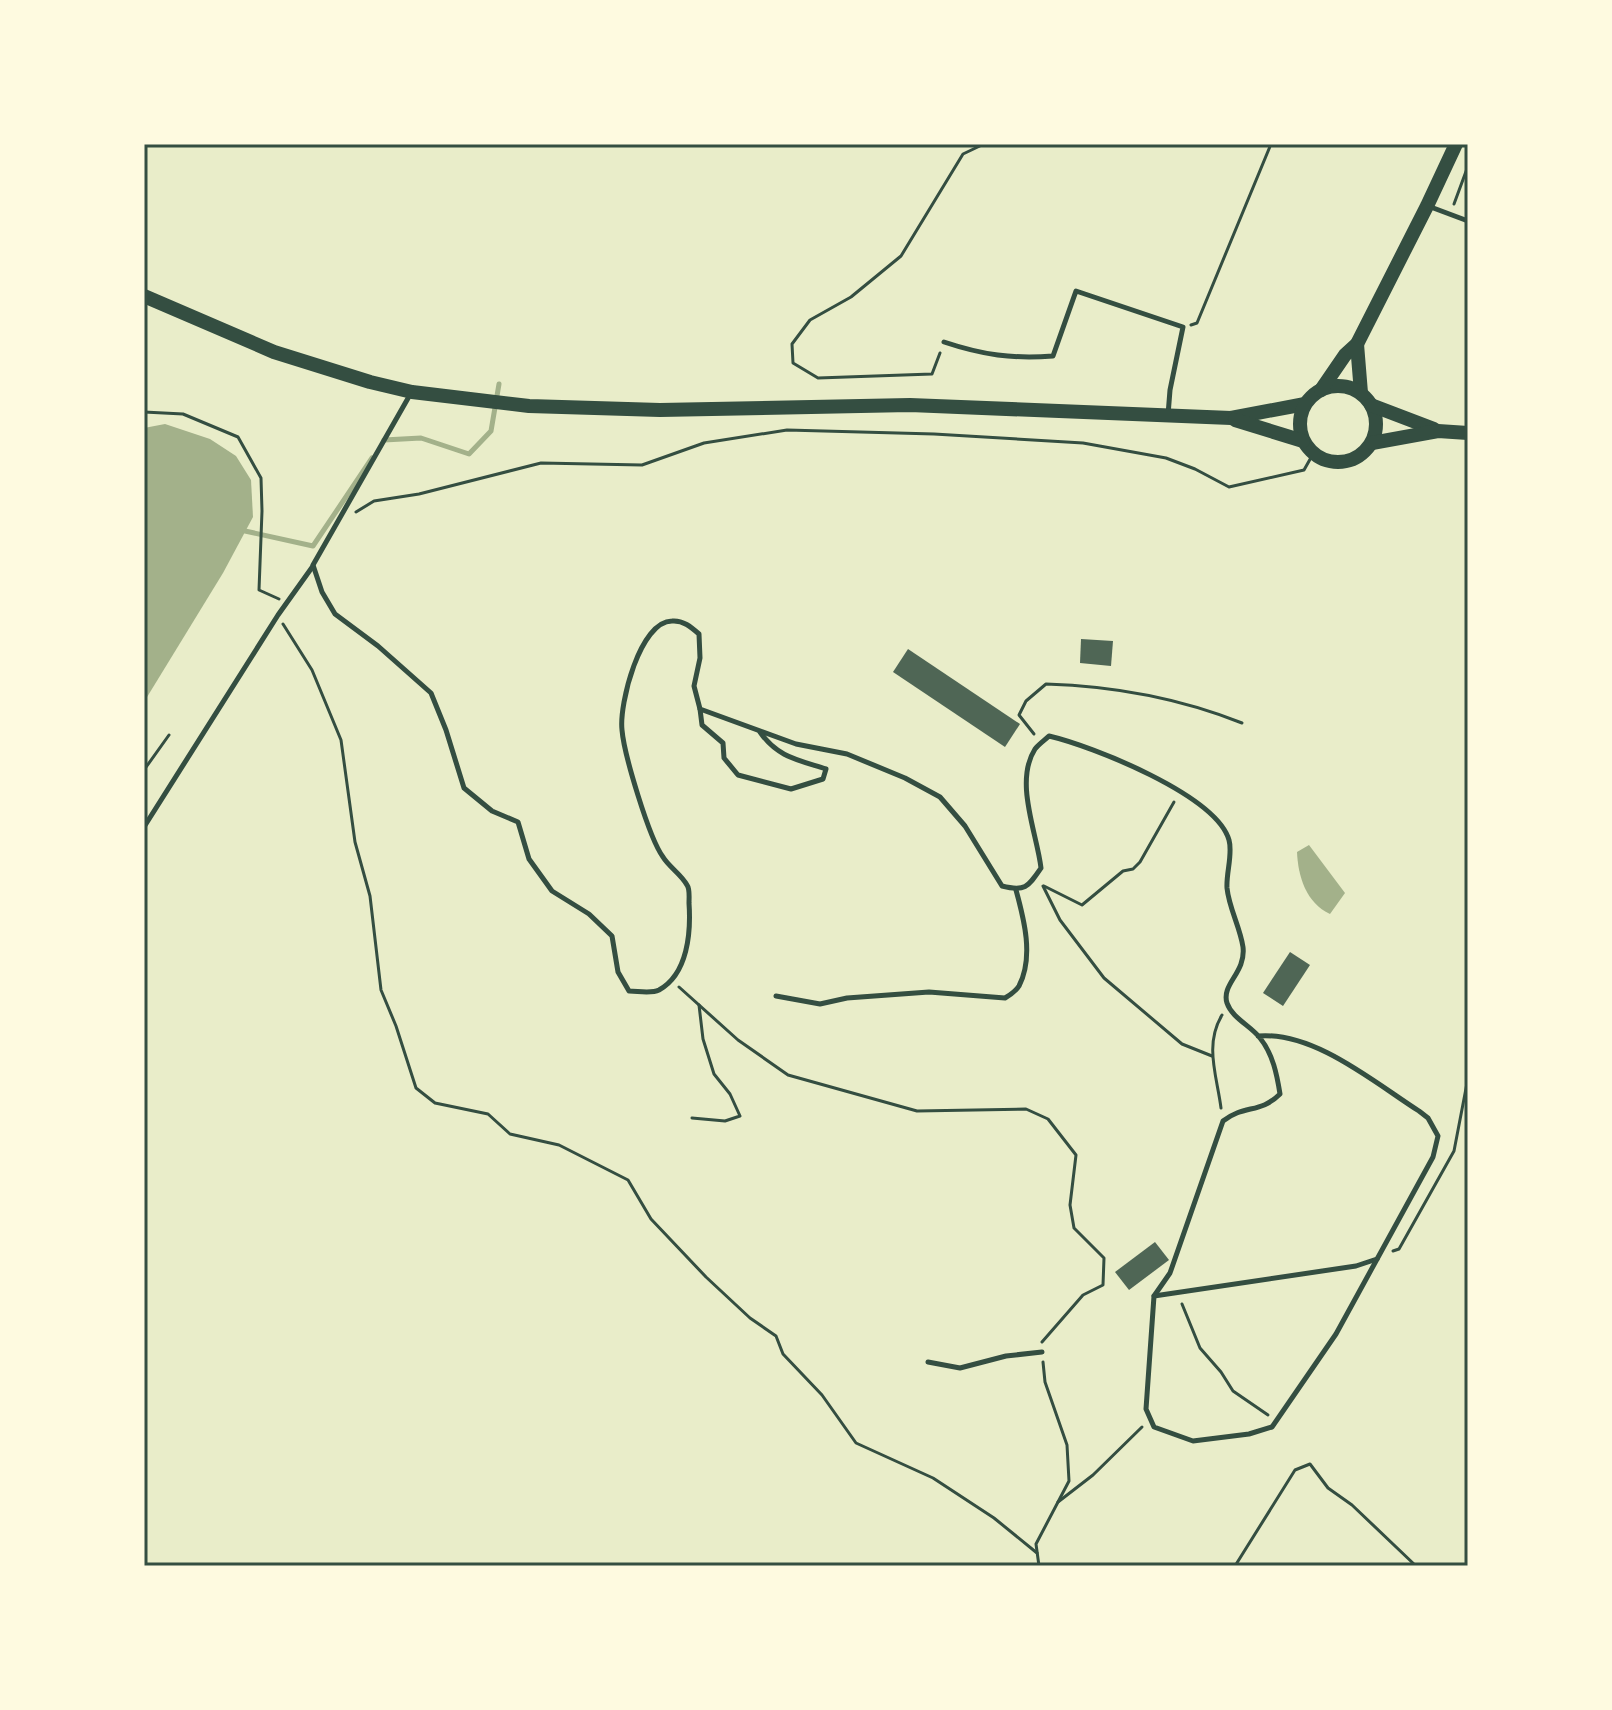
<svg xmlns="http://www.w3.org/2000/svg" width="1612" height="1710" font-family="Jost,sans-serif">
  <rect width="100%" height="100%" fill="#e9edc9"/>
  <g fill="#a3b18a">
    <path d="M 165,424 L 210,439 L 236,456 L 251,480 L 253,517 L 223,573 L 144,702 L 144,428 Z"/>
    <path d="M 1309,845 L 1345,893 L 1330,914 C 1306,903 1298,876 1297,852 Z"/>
  </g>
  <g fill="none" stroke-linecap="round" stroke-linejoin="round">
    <g stroke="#a3b18a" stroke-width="5">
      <path d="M 384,440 L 421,438 L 469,454 L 491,431 L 499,384"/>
      <path d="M 245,531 L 313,546 L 372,458"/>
    </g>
  </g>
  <g fill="#4f6655">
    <path d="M 1081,639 L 1113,641 L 1111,666 L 1080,663 Z"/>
    <path d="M 908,649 L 1020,724 L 1005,747 L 893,672 Z"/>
    <path d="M 1290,952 L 1310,965 L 1283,1006 L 1263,993 Z"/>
    <path d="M 1155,1242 L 1169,1260 L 1129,1290 L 1115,1272 Z"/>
  </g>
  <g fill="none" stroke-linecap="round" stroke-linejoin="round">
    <g stroke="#344e41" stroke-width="3">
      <path d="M 1454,204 L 1468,166"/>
      <path d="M 1191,325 L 1197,323 L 1271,144"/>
      <path d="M 940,353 L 932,374 L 818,378 L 793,363 L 792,344 L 810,320 L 851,297 L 901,256 L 963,154 L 984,144"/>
      <path d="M 144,412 L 183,414 L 238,437 L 261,478 L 262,511 L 259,590 L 279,599"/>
      <path d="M 356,512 L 374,501 L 419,494 L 541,463 L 642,465 L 704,443 L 787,430 L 934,434 L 1083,443 L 1166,458 L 1195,469 L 1229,487 L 1304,470 L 1313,454"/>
      <path d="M 283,624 L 312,670 L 341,740 L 355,842 L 370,896 L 381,990 L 396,1026 L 416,1088 L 435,1103 L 488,1114 L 510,1134 L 559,1145 L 628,1180 L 651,1219 L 706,1277 L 750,1318 L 776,1336 L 783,1354 L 822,1395 L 856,1443 L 933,1478 L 994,1518 L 1037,1553"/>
      <path d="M 1034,734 L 1019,715 L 1026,701 L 1046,684 C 1114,686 1179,698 1242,723"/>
      <path d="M 144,770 L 169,735"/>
      <path d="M 1043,886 L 1060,920 L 1104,978 L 1182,1044 L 1212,1056"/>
      <path d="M 1044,886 L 1082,905 L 1123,871 L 1133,869 L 1140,862 L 1174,802"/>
      <path d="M 679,987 L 738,1040 L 788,1075 L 917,1111 L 1026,1109 L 1048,1119 L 1076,1155 L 1070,1205 L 1074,1228 L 1104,1258 L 1103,1285 L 1083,1295 L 1042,1342"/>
      <path d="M 1221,1108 C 1217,1076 1204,1045 1222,1015"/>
      <path d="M 692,1118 L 725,1121 L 740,1116 L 730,1094 L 714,1074 L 703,1039 L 699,1005"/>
      <path d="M 1393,1251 L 1399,1249 L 1454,1151 L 1468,1078"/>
      <path d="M 1182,1304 L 1200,1348 L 1221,1372 L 1233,1391 L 1268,1415"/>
      <path d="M 1058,1502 L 1093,1475 L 1142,1427"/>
      <path d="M 1039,1566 L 1036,1544 L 1069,1481 L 1067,1445 L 1045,1382 L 1043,1362"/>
      <path d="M 1235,1566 L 1295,1470 L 1310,1464 L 1328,1488 L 1352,1505 L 1416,1566"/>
    </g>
    <g stroke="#344e41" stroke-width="5">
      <path d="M 1428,206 L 1468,221"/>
      <path d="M 944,342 C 983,355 1012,359 1053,356 L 1076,291 L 1183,327 L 1170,390 L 1168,415"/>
      <path d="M 411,393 L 313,565 L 322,592 L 335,614 L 378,646 L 431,693 L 446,730 L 464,788 L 492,811 L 518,822 L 529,859 L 552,891 L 589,914 L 612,936 L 618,972 L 629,991 C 638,991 651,994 659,990 C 688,974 691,932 689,903 C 689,897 690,889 687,885 C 681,874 669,867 663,857 C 649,838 624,754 622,730 C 619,704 640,621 672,621 C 683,620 691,627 699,634 L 700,658 L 694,686 L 700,709 L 796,744 L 847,754 L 905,778 L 940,797 L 965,826 L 1002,886 C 1025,892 1028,887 1041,868 C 1037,833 1014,782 1035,749 C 1039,744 1045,740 1049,736 C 1092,746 1216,795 1229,840 C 1233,854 1226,873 1227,888 C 1229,908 1240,927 1243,947 C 1246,973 1221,984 1227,1003 C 1232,1018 1251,1026 1260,1038 C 1273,1054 1277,1075 1280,1094 C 1260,1114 1245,1104 1223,1121 L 1170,1273 L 1154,1296 L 1146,1409 L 1154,1427 L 1193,1441 L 1249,1434 L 1272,1427 L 1336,1334 L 1433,1157 L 1438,1136 L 1428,1118 L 1419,1111 C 1375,1083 1314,1031 1258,1036"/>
      <path d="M 700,709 L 702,725 L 723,743 L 724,758 L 738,775 L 791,789 L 823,779 L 826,769 C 798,760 777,757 760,732"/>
      <path d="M 144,827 L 278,615 L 313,566"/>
      <path d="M 776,996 L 820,1004 L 847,998 L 929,992 L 1005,998 C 1010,995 1016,991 1019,986 C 1034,957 1024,919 1016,890"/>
      <path d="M 1154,1296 L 1356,1266 L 1377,1259"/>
      <path d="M 928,1362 L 960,1368 L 1006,1356 L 1042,1352"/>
    </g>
    <g stroke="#344e41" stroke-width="14">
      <path d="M 144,296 L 274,352 L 370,382 L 412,392 L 529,406 L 660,410 L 910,405 L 1231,418 L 1305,404"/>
      <path d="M 1357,344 L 1361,393"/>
      <circle cx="1338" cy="424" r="38"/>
      <path d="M 1321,390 L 1345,355 L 1357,344 L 1427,206 L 1456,144"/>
      <path d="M 1371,405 L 1434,429"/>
      <path d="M 1235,420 L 1303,441"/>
      <path d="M 1372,443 L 1438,431 L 1468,433"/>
    </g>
  </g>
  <rect width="1612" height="1710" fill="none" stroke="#fefae0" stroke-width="292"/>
  <rect x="146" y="146" width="1320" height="1418" fill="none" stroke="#344e41" stroke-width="3"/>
</svg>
